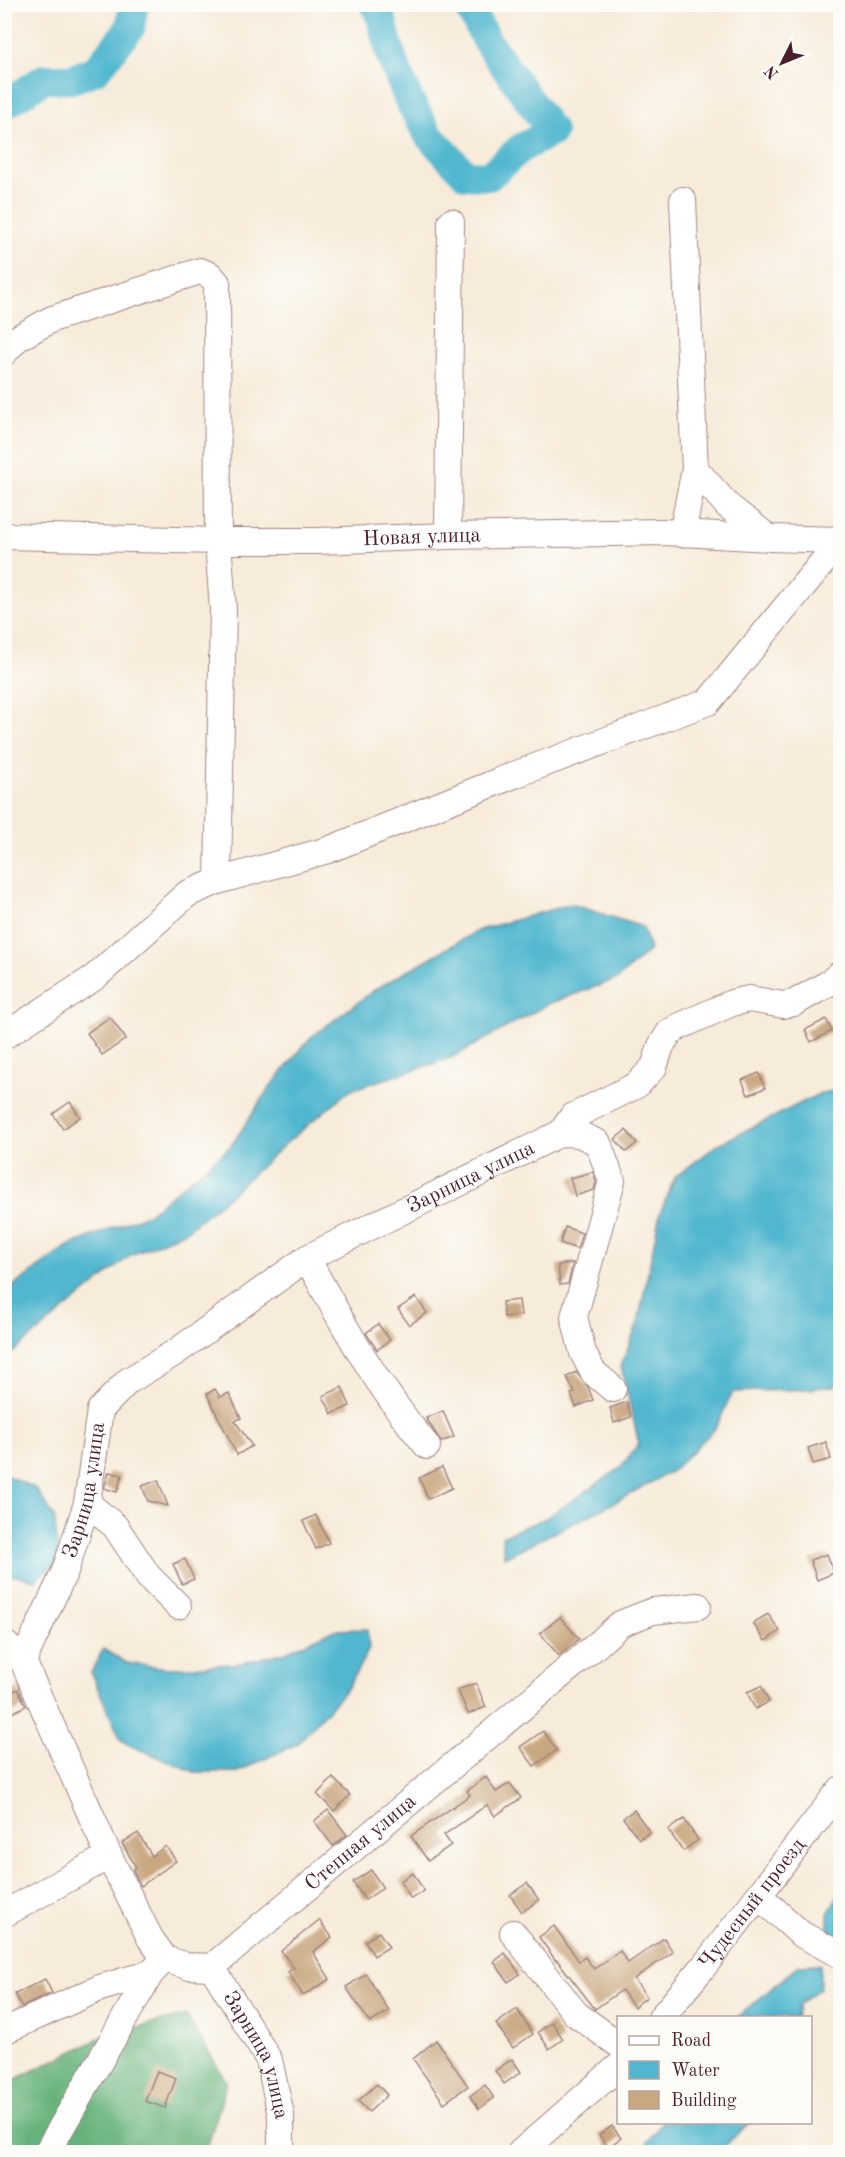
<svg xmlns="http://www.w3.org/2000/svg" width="845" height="2157" font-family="'Old Standard TT',serif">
  <rect width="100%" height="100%" fill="#fdfcf7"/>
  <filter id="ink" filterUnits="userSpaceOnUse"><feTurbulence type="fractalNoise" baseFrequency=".0167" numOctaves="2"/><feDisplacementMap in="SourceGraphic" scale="12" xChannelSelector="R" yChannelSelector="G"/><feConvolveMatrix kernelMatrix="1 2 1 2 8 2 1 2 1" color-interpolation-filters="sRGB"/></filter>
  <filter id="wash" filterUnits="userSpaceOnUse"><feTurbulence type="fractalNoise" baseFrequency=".008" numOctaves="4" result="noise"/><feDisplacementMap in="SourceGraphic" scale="24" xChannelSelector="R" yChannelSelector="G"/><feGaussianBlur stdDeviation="1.35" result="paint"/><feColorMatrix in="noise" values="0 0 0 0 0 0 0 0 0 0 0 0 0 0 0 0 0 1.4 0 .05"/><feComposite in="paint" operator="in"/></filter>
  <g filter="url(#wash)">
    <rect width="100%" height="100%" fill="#f7ebd9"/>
    <path fill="#66b27c" stroke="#586854" stroke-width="1.5" d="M 186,2015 L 227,2082 L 206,2152 L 5,2152 L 5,2084 L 107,2035 Z"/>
    <g fill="#51b7cf" stroke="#4e6b7d" stroke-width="1.5">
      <path d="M 44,79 L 18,107 L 5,115 L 5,97 Z"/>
      <path d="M 571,904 L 643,927 L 650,950 L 617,979 L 550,1003 L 451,1058 L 350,1090 L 283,1146 L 231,1194 L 186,1231 L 131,1255 L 5,1359 L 5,1292 L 68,1246 L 148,1214 L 231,1146 L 268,1090 L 310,1038 L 376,989 L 479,930 Z"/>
      <path d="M 840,1090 L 840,1385 L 809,1389 L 733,1392 L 715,1429 L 672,1471 L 604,1508 L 504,1557 L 502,1536 L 546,1518 L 619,1469 L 639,1444 L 621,1366 L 638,1323 L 660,1213 L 675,1177 L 719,1144 L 821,1093 Z"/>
      <path d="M 5,1475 L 35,1488 L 54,1516 L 59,1561 L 35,1580 L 5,1574 Z"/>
      <path d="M 367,1629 L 369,1649 L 348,1687 L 297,1744 L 237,1772 L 195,1772 L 131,1746 L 121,1740 L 91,1673 L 103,1649 L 127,1663 L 167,1668 L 191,1667 L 241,1663 L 286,1652 L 334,1630 Z"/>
      <path d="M 840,1891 L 840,1952 L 827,1946 L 828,1914 Z"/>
      <path d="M 820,1964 L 820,1988 L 799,2005 L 796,2017 L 738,2017 L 799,1965 Z"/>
      <path d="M 661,2123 L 661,2122 L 749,2123 L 718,2152 L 641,2152 Z"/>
    </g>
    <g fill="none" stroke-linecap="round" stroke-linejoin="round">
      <g stroke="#51b7cf" stroke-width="30">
        <path d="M 375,4 L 381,18 L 392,59 L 409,100 L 429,136 L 466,175 L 489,176 L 521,148 L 552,132 L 488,43 L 467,4"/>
        <path d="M 4,105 L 44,79 L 72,79 L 96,70 L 130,28 L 134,4"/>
      </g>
    </g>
    <g id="blocks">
      <g fill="#c9a780">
        <path d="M 110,1017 L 126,1039 L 102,1055 L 87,1033 Z"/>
        <path d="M 826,1019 L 832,1031 L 811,1042 L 805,1030 Z"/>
        <path d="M 759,1073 L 765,1088 L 748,1095 L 742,1080 Z"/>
        <path d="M 70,1102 L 80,1117 L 63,1129 L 53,1114 Z"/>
        <path d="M 626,1130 L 637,1143 L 626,1152 L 615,1139 Z"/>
        <path d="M 593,1172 L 596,1182 L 594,1190 L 575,1196 L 570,1178 Z"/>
        <path d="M 565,1227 L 582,1233 L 577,1249 L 560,1243 Z"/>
        <path d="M 573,1263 L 568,1284 L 560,1285 L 558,1265 Z"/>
        <path d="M 416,1297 L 427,1313 L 409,1325 L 398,1309 Z"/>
        <path d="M 519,1300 L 521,1315 L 504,1317 L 502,1302 Z"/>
        <path d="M 378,1324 L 390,1340 L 377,1350 L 366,1333 Z"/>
        <path d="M 576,1372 L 588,1387 L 593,1400 L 576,1407 L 571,1394 L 575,1393 L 567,1377 Z"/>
        <path d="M 342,1387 L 350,1406 L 332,1414 L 323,1396 Z"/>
        <path d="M 215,1389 L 220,1397 L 229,1393 L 241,1418 L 235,1421 L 252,1446 L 237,1455 L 207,1394 Z"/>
        <path d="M 627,1402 L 631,1417 L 614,1423 L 610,1408 Z"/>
        <path d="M 443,1411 L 454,1437 L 441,1442 L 426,1418 Z"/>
        <path d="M 826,1442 L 831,1459 L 813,1464 L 808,1448 Z"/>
        <path d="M 442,1467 L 452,1488 L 428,1499 L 419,1478 Z"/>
        <path d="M 109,1472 L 122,1475 L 117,1492 L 104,1488 Z"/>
        <path d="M 158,1480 L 168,1506 L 148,1501 L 142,1486 Z"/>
        <path d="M 316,1515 L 329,1543 L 316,1549 L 303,1521 Z"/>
        <path d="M 827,1554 L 834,1573 L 817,1580 L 810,1560 Z"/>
        <path d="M 185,1559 L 194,1579 L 182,1584 L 173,1564 Z"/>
        <path d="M 768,1614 L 780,1631 L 765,1641 L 753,1623 Z"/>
        <path d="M 560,1617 L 579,1639 L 559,1656 L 540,1633 Z"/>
        <path d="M 476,1683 L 486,1707 L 468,1714 L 458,1690 Z"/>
        <path d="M 761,1686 L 769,1702 L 755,1709 L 747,1692 Z"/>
        <path d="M 18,1689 L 26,1706 L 4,1717 L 4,1696 Z"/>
        <path d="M 543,1731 L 557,1750 L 534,1766 L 520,1747 Z"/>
        <path d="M 486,1777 L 496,1792 L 510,1783 L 521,1798 L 495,1816 L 487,1805 L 444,1835 L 451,1845 L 428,1861 L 411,1836 L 470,1795 L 467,1791 Z"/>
        <path d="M 333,1778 L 350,1795 L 334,1811 L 317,1794 Z"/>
        <path d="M 328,1810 L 347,1835 L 333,1846 L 314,1821 Z"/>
        <path d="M 634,1810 L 650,1832 L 639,1839 L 623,1818 Z"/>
        <path d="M 684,1819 L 698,1840 L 683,1851 L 668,1830 Z"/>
        <path d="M 138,1833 L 152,1856 L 166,1846 L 176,1861 L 141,1886 L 133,1870 L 136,1867 L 122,1843 Z"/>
        <path d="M 371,1870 L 383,1888 L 365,1900 L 353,1882 Z"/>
        <path d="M 413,1873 L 424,1891 L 411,1899 L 400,1881 Z"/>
        <path d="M 527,1883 L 539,1900 L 522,1912 L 510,1895 Z"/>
        <path d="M 319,1920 L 332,1937 L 313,1952 L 330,1979 L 303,1996 L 288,1972 L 294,1968 L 281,1951 Z"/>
        <path d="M 554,1926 L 579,1961 L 585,1957 L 594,1969 L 620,1951 L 628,1963 L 664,1938 L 673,1952 L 634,1979 L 647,1997 L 634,2007 L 622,1990 L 595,2009 L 557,1960 L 556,1961 L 539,1937 Z"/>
        <path d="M 379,1932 L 389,1947 L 374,1956 L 365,1941 Z"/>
        <path d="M 505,1953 L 520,1974 L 508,1982 L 494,1962 Z"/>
        <path d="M 366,1974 L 389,2011 L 370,2023 L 346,1987 Z"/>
        <path d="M 45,1979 L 52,1993 L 22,2007 L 15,1994 Z"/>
        <path d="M 517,2009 L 533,2034 L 513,2048 L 496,2024 Z"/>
        <path d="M 552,2022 L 563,2039 L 549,2049 L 538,2032 Z"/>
        <path d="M 436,2040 L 468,2086 L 444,2103 L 413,2059 Z"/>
        <path d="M 512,2059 L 521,2072 L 504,2084 L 495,2071 Z"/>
        <path d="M 157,2071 L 176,2078 L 165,2108 L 145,2101 Z"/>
        <path d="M 377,2084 L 387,2095 L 369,2112 L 358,2101 Z"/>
        <path d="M 485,2085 L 494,2098 L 479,2109 L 470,2096 Z"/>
        <path d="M 612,2126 L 621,2138 L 608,2147 L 599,2135 Z"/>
      </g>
    </g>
  </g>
  <g filter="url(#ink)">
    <use href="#blocks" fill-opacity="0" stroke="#a08582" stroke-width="1.5"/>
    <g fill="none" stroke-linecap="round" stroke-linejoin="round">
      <defs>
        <g id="minor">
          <path d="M 4,353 L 18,338 L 52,319 L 200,271 L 210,275 L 217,283 L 218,541 L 223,609 L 218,881 L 187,894 L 95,977 L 4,1036"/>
          <path d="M 695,469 L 728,506 L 769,538"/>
          <path d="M 682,534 L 695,469 L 683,200"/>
          <path id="s1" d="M 4,536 L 218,541 L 317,541 L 448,536 L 664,532 L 769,538 L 840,540"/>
          <path d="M 448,536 L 451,222"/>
          <path d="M 218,881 L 328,850 L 514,775 L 708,702 L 840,541"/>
          <path d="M 561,1133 L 579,1134 L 598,1143 L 612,1181 L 574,1317 L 583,1353 L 593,1372 L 613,1389"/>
          <path d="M 307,1258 C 342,1324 379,1389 427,1446"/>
          <path d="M 87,1503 L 115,1526 L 148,1576 L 178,1606"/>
          <path d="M 4,1643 L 23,1661 L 109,1856 L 150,1938 L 165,1959"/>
          <path id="s2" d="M 23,1661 L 65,1571 L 87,1503 L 100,1410 L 128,1381 L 176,1352 L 307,1258 L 561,1133 L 572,1117 L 637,1085 L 654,1067 L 661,1046 L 669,1033 L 678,1027 L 732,1003 L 749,999 L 783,1005 L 794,1003 L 829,983 L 840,974"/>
          <path d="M 759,1896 L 801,1934 L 840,1955"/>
          <path d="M 4,1914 L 109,1856"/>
          <path d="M 513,1933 L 576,2014 L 618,2044"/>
          <path id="s3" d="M 212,1967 L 269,2060 L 281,2115 L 281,2152"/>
          <path id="s4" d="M 661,2018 L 704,1966 L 840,1790"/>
          <path id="s5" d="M 4,2031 L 100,1988 L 151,1973 L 165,1959 L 187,1966 L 212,1967 L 598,1644 L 620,1624 L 653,1611 L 698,1606"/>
          <path d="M 47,2152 L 151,1973"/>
          <path d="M 521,2152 L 618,2067"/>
        </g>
      </defs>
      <use href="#minor" stroke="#a08582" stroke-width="28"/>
      <use href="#minor" stroke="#fff" stroke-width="26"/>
    </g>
  </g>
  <g text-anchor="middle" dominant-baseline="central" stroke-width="4.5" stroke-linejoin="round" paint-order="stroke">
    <g font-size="21" fill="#4a1f2b" stroke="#fdfcf7">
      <text stroke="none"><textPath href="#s1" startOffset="418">Новая улица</textPath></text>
      <text stroke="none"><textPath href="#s2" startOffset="705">Зарница улица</textPath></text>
      <text stroke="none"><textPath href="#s2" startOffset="183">Зарница улица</textPath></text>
      <text stroke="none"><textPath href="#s5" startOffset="420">Степная улица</textPath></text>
      <text stroke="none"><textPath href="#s4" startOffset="146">Чудесный проезд</textPath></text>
      <text stroke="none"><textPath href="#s3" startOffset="100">Зарница улица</textPath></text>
    </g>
  </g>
  <rect width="845" height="2157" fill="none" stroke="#fdfcf7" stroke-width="24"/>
  <rect x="617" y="2016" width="195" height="108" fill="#fdfcf7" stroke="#b5a4a5" stroke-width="1.5"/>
  <rect x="629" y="2036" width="30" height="9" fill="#ffffff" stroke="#b5a4a5" stroke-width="1.5"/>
  <text x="671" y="2046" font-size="18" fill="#4a1f2b">Road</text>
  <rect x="629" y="2061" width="30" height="18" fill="#51b7cf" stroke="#b5a4a5" stroke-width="1.5"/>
  <text x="671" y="2076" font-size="18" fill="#4a1f2b">Water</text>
  <rect x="629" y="2091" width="30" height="18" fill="#c9a780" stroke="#b5a4a5" stroke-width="1.5"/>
  <text x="671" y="2106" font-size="18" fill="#4a1f2b">Building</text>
  <g transform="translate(782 63) rotate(227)" stroke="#fdfcf7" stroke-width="4.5" paint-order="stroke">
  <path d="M0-4.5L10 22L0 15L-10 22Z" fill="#4a1f2b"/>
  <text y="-9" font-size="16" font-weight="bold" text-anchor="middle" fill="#4a1f2b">N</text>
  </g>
</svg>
